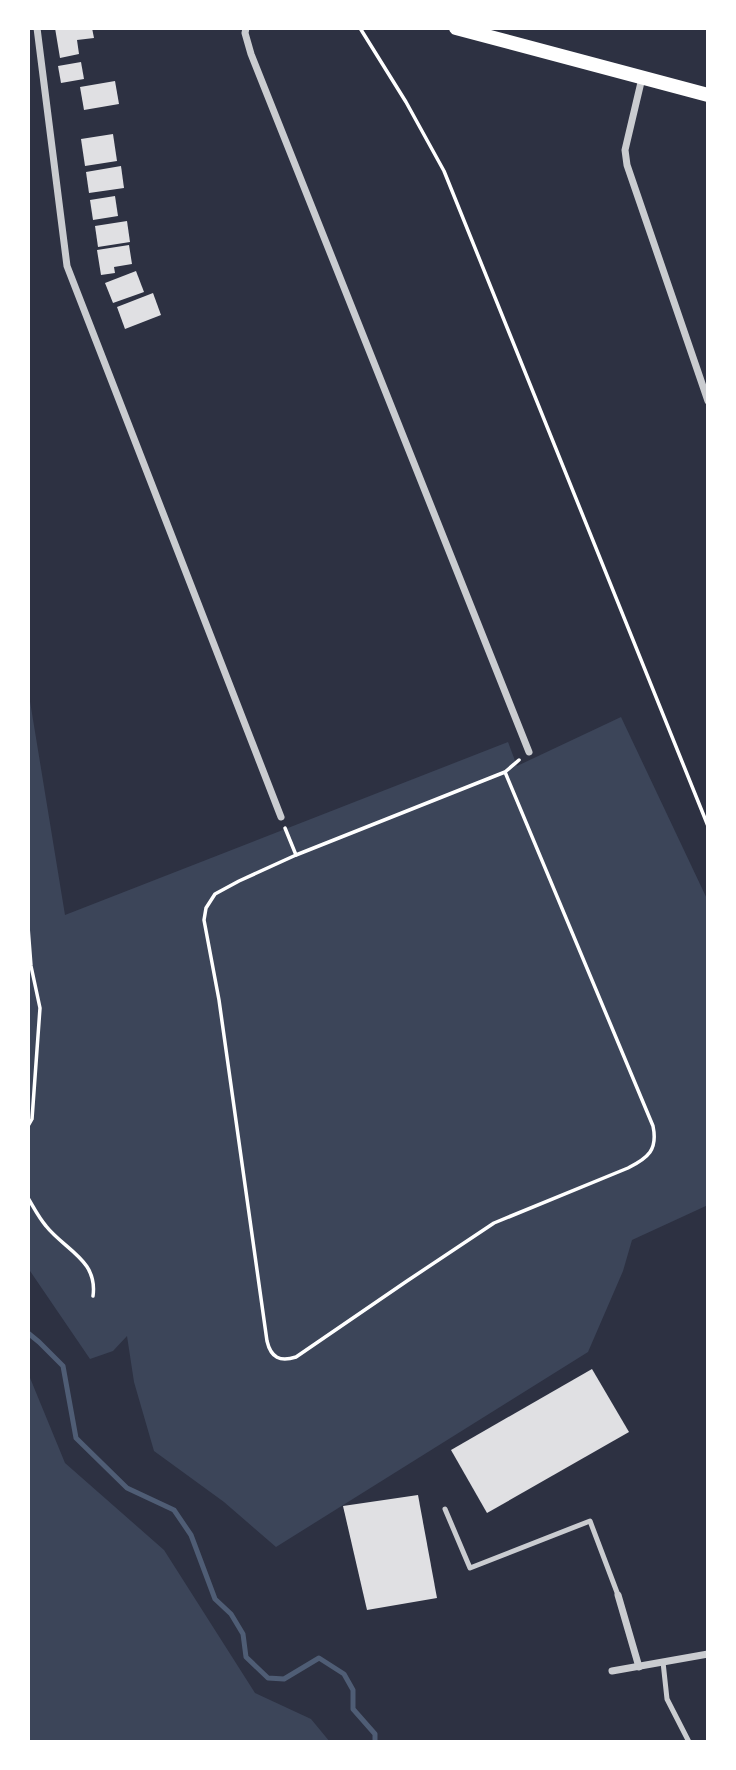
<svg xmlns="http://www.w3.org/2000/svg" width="736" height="1770" font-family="Cabin,sans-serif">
  <rect width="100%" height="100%" fill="#2d3142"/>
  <g fill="#3c4559">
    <path d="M 28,689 L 65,915 L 508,742 L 517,766 L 621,717 L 708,901 L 708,1205 L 632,1240 L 623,1271 L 588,1352 L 276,1547 L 224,1502 L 154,1451 L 134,1382 L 127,1336 L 113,1351 L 90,1359 L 28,1268 Z"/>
    <path d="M 28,1373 L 65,1463 L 164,1550 L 255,1693 L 311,1719 L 330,1742 L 28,1742 Z"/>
  </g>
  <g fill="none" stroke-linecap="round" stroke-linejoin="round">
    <path stroke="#4f5d75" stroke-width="5" d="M 28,1333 L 39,1342 L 63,1366 L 76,1438 L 127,1488 L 174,1510 L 191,1535 L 215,1599 L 231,1614 L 243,1634 L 246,1657 L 268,1678 L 284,1679 L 319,1658 L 344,1674 L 353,1690 L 353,1709 L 375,1734 L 375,1742"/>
  </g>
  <g fill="#e0e0e3">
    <path d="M 55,28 L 92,28 L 94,38 L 77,40 L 79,54 L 60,58 Z"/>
    <path d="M 81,62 L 84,79 L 61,83 L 58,66 Z"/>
    <path d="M 115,81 L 119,104 L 84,110 L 80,87 Z"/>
    <path d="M 113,134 L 117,161 L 85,166 L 81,139 Z"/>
    <path d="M 121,166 L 124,188 L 89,193 L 86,172 Z"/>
    <path d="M 115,196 L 118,216 L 93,220 L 90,200 Z"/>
    <path d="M 127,221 L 130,242 L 98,247 L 95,226 Z"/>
    <path d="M 129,245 L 132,264 L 114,267 L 115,273 L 101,275 L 97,250 Z"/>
    <path d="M 136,271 L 144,292 L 113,303 L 105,283 Z"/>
    <path d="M 153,293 L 161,315 L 125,329 L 117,307 Z"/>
    <path d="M 592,1369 L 629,1432 L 487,1513 L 451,1450 Z"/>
    <path d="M 418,1495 L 437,1598 L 367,1610 L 343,1506 Z"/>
  </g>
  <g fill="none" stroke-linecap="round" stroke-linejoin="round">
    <g stroke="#fff" stroke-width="3.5">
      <path d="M 360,28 L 406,102 L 444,171 L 708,826"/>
      <path d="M 505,772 L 296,855 L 239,881 L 215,894 L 206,908 L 204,920 L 219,1000 L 267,1341 C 271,1358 280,1362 296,1357 L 407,1281 L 494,1223 L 628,1168 C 648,1158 658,1150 653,1126 L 505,772 L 519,760"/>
      <path d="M 285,828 L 296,855"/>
      <path d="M 28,927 L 31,966 L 40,1008 L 32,1119 L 28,1126"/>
      <path d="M 28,1198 C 34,1208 39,1218 46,1226 C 65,1250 98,1260 93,1296"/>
    </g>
    <g stroke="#caccd0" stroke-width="5">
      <path d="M 445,1509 L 470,1568 L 590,1521 L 618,1595"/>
      <path d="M 663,1662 L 667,1699 L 689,1742"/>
    </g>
    <g stroke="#caccd0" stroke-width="7">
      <path d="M 37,28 L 67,266 L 281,817"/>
      <path d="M 246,28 L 245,33 L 251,54 L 529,752"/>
      <path d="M 642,78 L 625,150 L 627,165 L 708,401"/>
      <path d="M 618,1595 L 639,1667"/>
      <path d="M 612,1671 L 708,1654"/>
    </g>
    <path stroke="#fff" stroke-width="14" d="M 456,28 L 708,95"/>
  </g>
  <rect width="736" height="1770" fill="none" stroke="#ffffff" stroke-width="60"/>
</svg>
